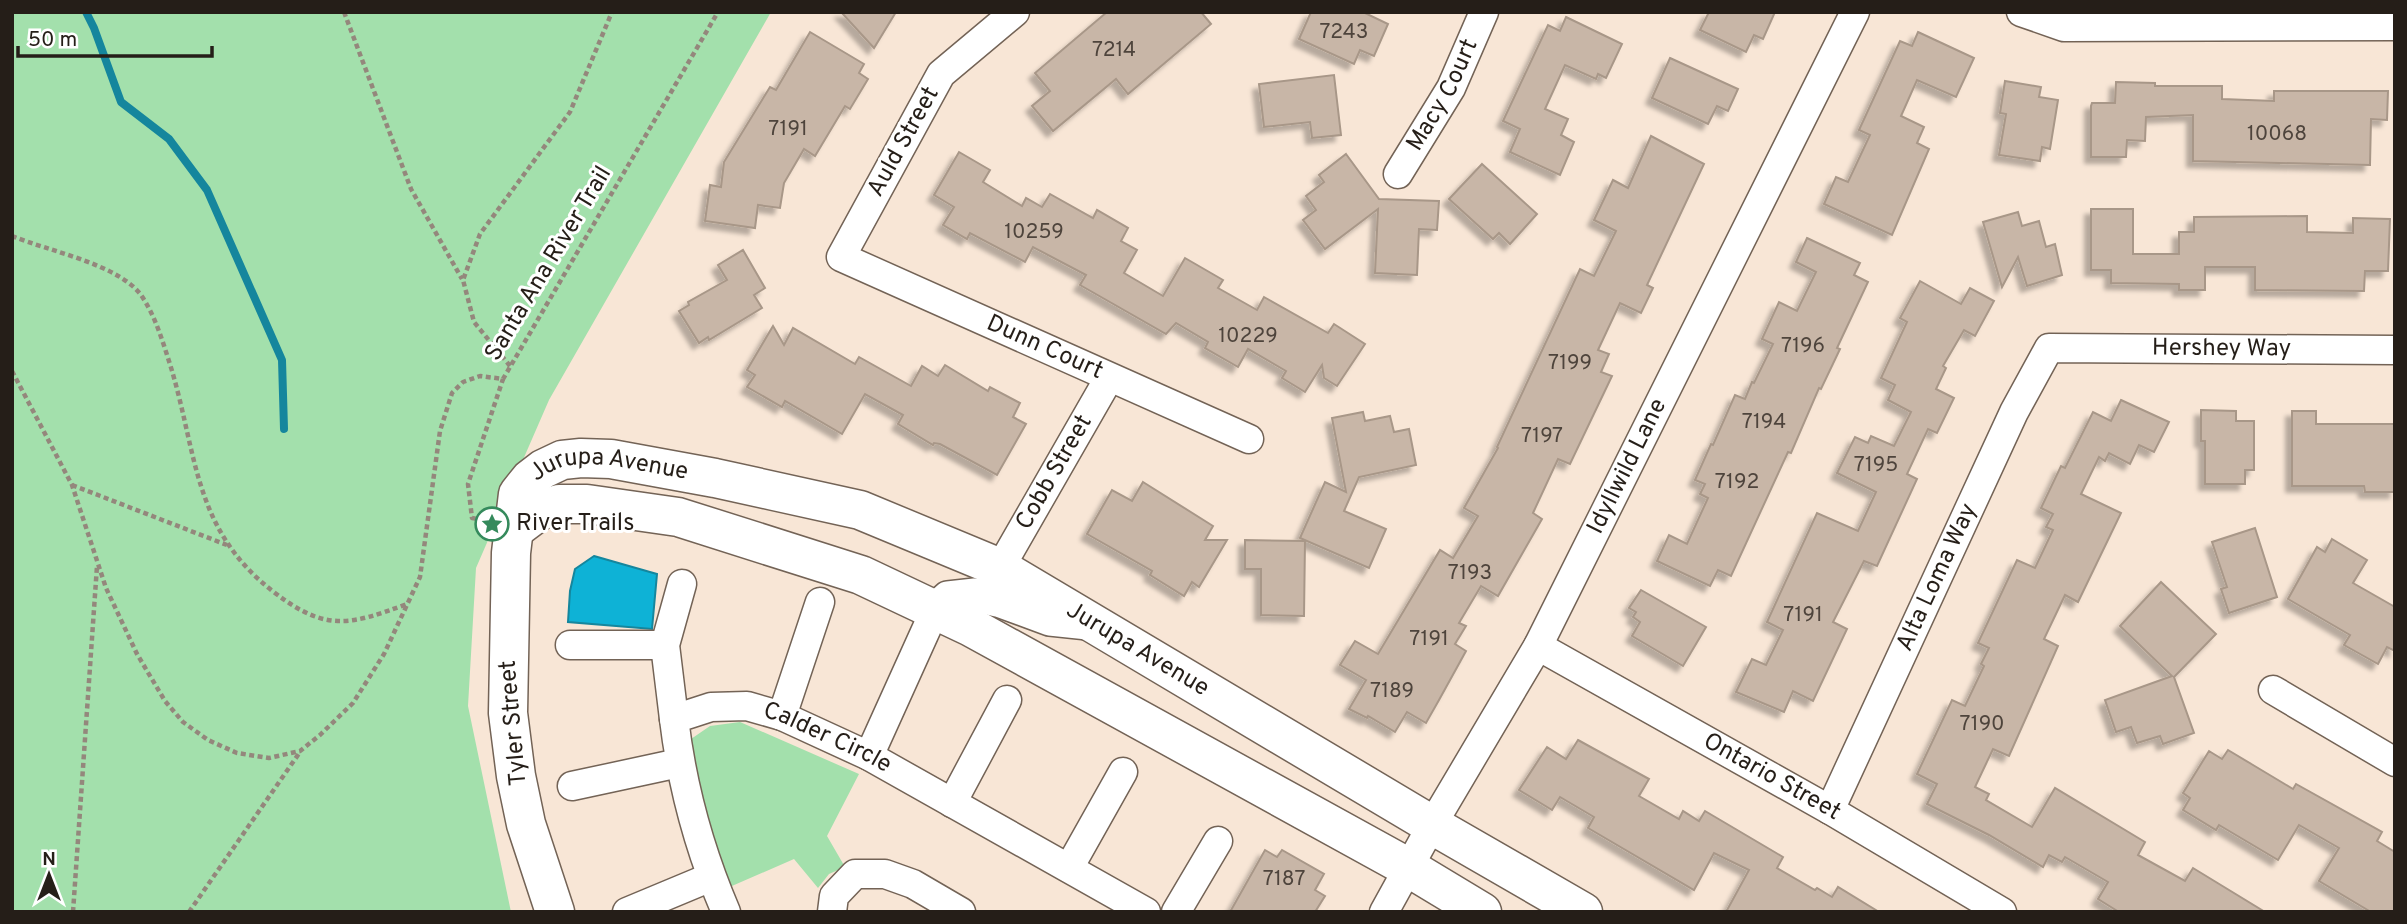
<svg xmlns="http://www.w3.org/2000/svg" width="2407" height="924" font-family="Overpass,sans-serif">
  <defs>
    <filter id="shadow"><feDropShadow dx="-6" dy="6" stdDeviation="2" flood-color="#0004"/></filter>
  </defs>
  <rect width="100%" height="100%" fill="#f8e6d6"/>
  <g fill="#a3e0ac">
    <path d="M 12,12 L 771,12 L 549,400 L 476,568 L 468,706 L 511,912 L 12,912 Z"/>
    <path d="M 740,722 L 859,774 L 827,836 L 845,867 L 829,874 L 818,888 L 794,859 L 725,889 L 712,844 L 691,739 L 710,726 Z"/>
  </g>
  <path fill="#0eb2d6" stroke="#15869d" stroke-width="2" d="M 594,556 L 657,574 L 652,629 L 568,622 L 570,591 L 575,569 Z"/>
  <g fill="none" stroke-linecap="round" stroke-linejoin="round">
    <path stroke="#15869d" stroke-width="8" d="M 86,12 L 94,28 L 121,102 L 169,139 L 207,190 L 282,360 L 284,429"/>
  </g>
  <g fill="#c8b6a7" stroke="#a89788" stroke-width="2" filter="url(#shadow)">
    <path d="M 841,12 L 896,12 L 874,48 Z"/>
    <path d="M 1107,12 L 1201,12 L 1211,24 L 1128,94 L 1116,79 L 1053,131 L 1032,106 L 1050,91 L 1035,73 Z"/>
    <path d="M 1311,12 L 1363,12 L 1388,24 L 1374,56 L 1360,50 L 1354,64 L 1299,39 Z"/>
    <path d="M 1709,12 L 1775,12 L 1763,39 L 1754,35 L 1746,52 L 1700,30 Z"/>
    <path d="M 1566,17 L 1622,44 L 1606,78 L 1598,74 L 1596,79 L 1565,65 L 1545,109 L 1568,119 L 1561,135 L 1574,142 L 1560,175 L 1510,152 L 1520,129 L 1503,121 L 1548,25 L 1560,31 Z"/>
    <path d="M 810,32 L 864,64 L 859,73 L 868,79 L 850,109 L 845,106 L 815,156 L 804,149 L 784,183 L 780,208 L 758,205 L 755,228 L 705,221 L 710,185 L 721,187 L 724,162 L 770,87 L 776,90 Z"/>
    <path d="M 1918,32 L 1974,58 L 1956,97 L 1917,80 L 1901,116 L 1924,127 L 1917,143 L 1929,149 L 1892,235 L 1824,204 L 1836,177 L 1848,182 L 1870,135 L 1859,130 L 1900,41 L 1912,46 Z"/>
    <path d="M 1670,58 L 1738,89 L 1728,111 L 1717,106 L 1708,124 L 1652,98 Z"/>
    <path d="M 1334,75 L 1341,135 L 1312,138 L 1310,122 L 1264,127 L 1259,84 Z"/>
    <path d="M 2005,81 L 2041,87 L 2039,97 L 2058,100 L 2050,149 L 2042,147 L 2040,161 L 1999,155 L 2006,114 L 2000,113 Z"/>
    <path d="M 2116,82 L 2155,83 L 2155,86 L 2222,86 L 2222,99 L 2274,101 L 2274,91 L 2388,91 L 2387,120 L 2371,119 L 2370,165 L 2193,161 L 2193,115 L 2146,117 L 2145,141 L 2127,140 L 2126,157 L 2091,157 L 2091,106 L 2092,103 L 2115,103 Z"/>
    <path d="M 1651,136 L 1704,164 L 1647,285 L 1653,288 L 1641,313 L 1620,303 L 1598,350 L 1609,354 L 1601,372 L 1612,376 L 1570,464 L 1558,459 L 1533,513 L 1542,519 L 1498,596 L 1481,586 L 1459,623 L 1466,626 L 1455,644 L 1466,651 L 1439,700 L 1426,723 L 1407,712 L 1395,732 L 1368,716 L 1367,718 L 1349,709 L 1366,680 L 1340,665 L 1355,641 L 1378,654 L 1440,550 L 1453,558 L 1478,516 L 1464,508 L 1498,448 L 1497,447 L 1580,269 L 1594,276 L 1616,231 L 1594,220 L 1613,180 L 1628,188 Z"/>
    <path d="M 959,152 L 990,170 L 983,182 L 1022,206 L 1026,198 L 1042,207 L 1050,194 L 1093,218 L 1097,210 L 1128,228 L 1121,241 L 1137,250 L 1124,273 L 1163,296 L 1185,258 L 1223,280 L 1218,288 L 1257,310 L 1264,297 L 1328,333 L 1334,324 L 1365,344 L 1337,386 L 1324,378 L 1322,365 L 1305,392 L 1282,378 L 1286,371 L 1248,349 L 1238,367 L 1205,348 L 1208,342 L 1176,323 L 1166,334 L 1080,285 L 1086,275 L 1033,247 L 1025,262 L 970,233 L 967,239 L 943,225 L 954,207 L 934,195 Z"/>
    <path d="M 1346,154 L 1379,199 L 1439,201 L 1437,230 L 1419,229 L 1417,275 L 1375,273 L 1378,209 L 1325,249 L 1303,220 L 1316,210 L 1306,196 L 1324,182 L 1319,175 Z"/>
    <path d="M 1482,164 L 1537,214 L 1510,244 L 1499,233 L 1493,239 L 1449,199 Z"/>
    <path d="M 2091,209 L 2133,209 L 2133,254 L 2179,254 L 2179,232 L 2194,232 L 2194,217 L 2307,216 L 2307,232 L 2353,233 L 2353,218 L 2390,219 L 2388,271 L 2365,271 L 2364,291 L 2255,290 L 2255,267 L 2205,267 L 2205,290 L 2179,290 L 2179,284 L 2111,283 L 2111,270 L 2091,270 Z"/>
    <path d="M 2018,212 L 2022,226 L 2039,221 L 2046,247 L 2055,244 L 2062,275 L 2027,286 L 2018,257 L 2002,287 L 1983,222 Z"/>
    <path d="M 1807,238 L 1860,263 L 1854,275 L 1868,282 L 1837,348 L 1840,349 L 1821,389 L 1819,388 L 1791,453 L 1788,452 L 1731,576 L 1718,570 L 1710,586 L 1657,561 L 1669,535 L 1687,544 L 1708,498 L 1700,494 L 1705,484 L 1695,480 L 1711,444 L 1713,445 L 1735,395 L 1745,399 L 1752,382 L 1754,383 L 1773,344 L 1762,339 L 1779,302 L 1797,311 L 1816,272 L 1796,262 Z"/>
    <path d="M 743,250 L 765,288 L 754,295 L 762,308 L 709,340 L 708,337 L 699,343 L 679,311 L 689,305 L 688,302 L 727,280 L 718,265 Z"/>
    <path d="M 1920,281 L 1961,304 L 1970,288 L 1994,301 L 1975,336 L 1964,330 L 1943,366 L 1946,368 L 1936,389 L 1954,398 L 1937,433 L 1928,429 L 1907,474 L 1917,479 L 1877,566 L 1864,561 L 1833,622 L 1847,629 L 1813,701 L 1793,691 L 1784,712 L 1736,692 L 1752,659 L 1766,665 L 1783,630 L 1767,622 L 1817,513 L 1858,531 L 1876,492 L 1837,473 L 1855,437 L 1868,443 L 1871,436 L 1894,446 L 1911,412 L 1888,400 L 1895,385 L 1881,378 L 1907,322 L 1900,318 Z"/>
    <path d="M 773,326 L 784,345 L 793,328 L 855,364 L 859,357 L 911,386 L 922,366 L 938,376 L 945,365 L 988,391 L 990,387 L 1020,403 L 1013,417 L 1026,424 L 997,475 L 940,444 L 934,443 L 933,445 L 898,424 L 903,415 L 865,394 L 842,434 L 785,401 L 782,407 L 747,387 L 755,375 L 747,370 Z"/>
    <path d="M 2121,400 L 2169,422 L 2154,452 L 2139,445 L 2130,464 L 2109,453 L 2105,461 L 2099,457 L 2081,494 L 2121,513 L 2078,602 L 2065,595 L 2044,639 L 2058,646 L 2009,756 L 1993,749 L 1975,787 L 1989,794 L 1986,800 L 2032,827 L 2055,788 L 2145,842 L 2138,855 L 2185,881 L 2193,868 L 2265,912 L 2119,912 L 2098,899 L 2108,882 L 2065,857 L 2062,862 L 2049,855 L 2043,867 L 1989,835 L 1927,804 L 1937,784 L 1917,774 L 1952,700 L 1965,706 L 1984,666 L 1981,664 L 1989,648 L 1978,643 L 2017,560 L 2035,568 L 2053,530 L 2046,527 L 2053,514 L 2041,508 L 2061,466 L 2065,468 L 2093,412 L 2111,421 Z"/>
    <path d="M 2201,410 L 2236,411 L 2236,421 L 2254,421 L 2254,470 L 2245,470 L 2245,484 L 2205,484 L 2205,441 L 2201,441 Z"/>
    <path d="M 2292,411 L 2316,411 L 2316,424 L 2395,424 L 2395,492 L 2365,492 L 2364,486 L 2292,486 Z"/>
    <path d="M 1363,412 L 1365,421 L 1390,416 L 1394,432 L 1409,429 L 1416,465 L 1359,477 L 1344,511 L 1386,529 L 1369,568 L 1300,538 L 1325,482 L 1346,492 L 1332,418 Z"/>
    <path d="M 1143,482 L 1213,526 L 1205,540 L 1227,540 L 1199,587 L 1192,582 L 1184,596 L 1150,575 L 1152,571 L 1087,534 L 1112,490 L 1132,501 Z"/>
    <path d="M 2255,528 L 2277,597 L 2229,613 L 2221,589 L 2227,587 L 2212,542 Z"/>
    <path d="M 2332,539 L 2367,560 L 2353,583 L 2395,607 L 2395,651 L 2387,647 L 2378,664 L 2344,645 L 2350,635 L 2288,599 L 2317,547 L 2325,552 Z"/>
    <path d="M 1245,540 L 1305,541 L 1304,616 L 1261,615 L 1261,569 L 1245,569 Z"/>
    <path d="M 2161,582 L 2216,634 L 2174,677 L 2194,733 L 2163,744 L 2160,736 L 2137,743 L 2131,727 L 2116,732 L 2105,700 L 2172,676 L 2120,626 Z"/>
    <path d="M 1641,590 L 1706,627 L 1683,666 L 1632,636 L 1640,622 L 1633,617 L 1636,612 L 1629,608 Z"/>
    <path d="M 1578,740 L 1649,779 L 1639,796 L 1679,819 L 1683,811 L 1699,821 L 1705,811 L 1783,857 L 1777,868 L 1815,890 L 1817,888 L 1832,897 L 1838,887 L 1879,912 L 1726,912 L 1749,870 L 1714,853 L 1694,890 L 1588,828 L 1594,817 L 1560,797 L 1552,810 L 1519,790 L 1547,747 L 1566,759 Z"/>
    <path d="M 2228,750 L 2293,789 L 2296,784 L 2382,832 L 2377,841 L 2395,852 L 2395,912 L 2371,912 L 2319,881 L 2339,848 L 2299,825 L 2278,860 L 2219,825 L 2216,830 L 2183,810 L 2190,798 L 2183,793 L 2209,751 L 2222,759 Z"/>
    <path d="M 1265,850 L 1277,857 L 1282,850 L 1324,874 L 1315,890 L 1325,896 L 1315,912 L 1230,912 Z"/>
  </g>
  <g fill="none" stroke-linecap="round" stroke-linejoin="round">
    <defs>
      <g id="minor">
        <path id="s1" d="M 1015,12 L 941,74 L 841,257 L 1249,439"/>
        <path d="M 2021,12 L 2064,27 L 2395,26"/>
        <path id="s2" d="M 1398,174 L 1451,88 L 1484,12"/>
        <path id="s3" d="M 1000,568 L 1109,378"/>
        <path d="M 570,645 L 665,645"/>
        <path id="s4" d="M 1538,646 L 1830,810 L 2002,912"/>
        <path d="M 2273,690 L 2395,762"/>
        <path d="M 782,716 L 820,602"/>
        <path d="M 674,719 L 665,645 L 682,584"/>
        <path d="M 869,756 L 935,610"/>
        <path d="M 572,786 L 679,763"/>
        <path d="M 952,803 L 1007,700"/>
        <path id="s5" d="M 1830,810 L 2014,412 L 2049,348 L 2395,350"/>
        <path d="M 1069,868 L 1123,772"/>
        <path d="M 627,912 L 711,877"/>
        <path id="s6" d="M 726,912 C 699,849 682,786 674,719 L 711,707 L 747,706 L 782,716 L 869,756 L 1146,912"/>
        <path d="M 832,912 L 834,896 L 855,874 L 885,874 L 913,884 L 961,912"/>
        <path d="M 1176,912 L 1218,841"/>
        <path id="s7" d="M 1384,912 L 1432,825 L 1538,646 L 1855,12"/>
      </g>
      <path id="tertiary" d="M 935,610 L 948,598 L 975,595 L 1001,601 L 1050,619 L 1088,623"/>
      <g id="secondary">
        <path d="M 515,529 L 539,511 L 559,504 L 587,504 L 678,517 L 861,575 L 971,627 L 1409,868 L 1482,912"/>
        <path id="s8" d="M 555,912 L 526,824 L 516,776 L 508,713 L 511,553 L 518,494 L 530,479 L 543,469 L 562,460 L 581,458 L 611,459 L 715,478 L 860,510 L 1000,568 L 1432,825 L 1583,912"/>
      </g>
    </defs>
    <use href="#minor" stroke="#736356" stroke-width="31"/>
    <use href="#tertiary" stroke="#736356" stroke-width="36"/>
    <use href="#secondary" stroke="#736356" stroke-width="41"/>
    <g stroke="#94877c" stroke-width="4.5" stroke-dasharray="5 3.5" stroke-linecap="butt">
      <path d="M 344,12 L 411,189 L 462,279"/>
      <path d="M 12,236 C 48,251 118,264 141,295 C 154,314 161,336 168,358 C 198,450 190,528 275,593 C 326,632 350,625 407,604"/>
      <path d="M 510,366 L 474,322 L 463,280 L 480,234 L 570,112 L 612,12"/>
      <path d="M 12,371 L 72,485 L 106,588 L 137,654 L 165,701 L 183,722 L 208,740 L 237,753 L 269,758 L 300,751 L 320,735 L 353,703 L 384,654 L 420,577 L 440,431 L 452,393 L 463,382 L 480,376 L 503,379 L 718,12"/>
      <path d="M 72,485 L 227,545"/>
      <path d="M 484,520 L 472,518 L 468,484 L 503,379"/>
      <path d="M 73,912 L 97,566"/>
      <path d="M 189,912 L 300,752"/>
    </g>
    <use href="#minor" stroke="#fff" stroke-width="28"/>
    <use href="#tertiary" stroke="#fff" stroke-width="33"/>
    <use href="#secondary" stroke="#fff" stroke-width="38"/>
  </g>
  <defs>
    <symbol id="sight-ring" viewBox="-11 -11 22 22"><circle r="9.5" fill="#fff" stroke="#358a5c" stroke-width="1.5"/><path d="M0-6L1.8-2.2L6-1.7L2.9 1.2L3.7 5.4L0 3.3L-3.7 5.4L-2.9 1.2L-6-1.7L-1.8-2.2Z" fill="#358a5c"/></symbol>
  </defs>
  <g fill-rule="evenodd">
    <use href="#sight-ring" x="473" y="505" width="38" height="38"/>
  </g>
  <g text-anchor="middle" dominant-baseline="central" stroke-width="6" stroke-linejoin="round" paint-order="stroke">
    <g font-size="21" fill="#4e443c">
      <text x="1344" y="32">7243</text>
      <text x="1114" y="50">7214</text>
      <text x="788" y="129">7191</text>
      <text x="2277" y="134">10068</text>
      <text x="1034" y="232">10259</text>
      <text x="1248" y="336">10229</text>
      <text x="1803" y="346">7196</text>
      <text x="1570" y="363">7199</text>
      <text x="1764" y="422">7194</text>
      <text x="1542" y="436">7197</text>
      <text x="1876" y="465">7195</text>
      <text x="1737" y="482">7192</text>
      <text x="1470" y="573">7193</text>
      <text x="1803" y="615">7191</text>
      <text x="1429" y="639">7191</text>
      <text x="1392" y="691">7189</text>
      <text x="1982" y="724">7190</text>
      <text x="1284" y="879">7187</text>
    </g>
    <g font-size="24" fill="#251e18" stroke="#fff">
      <text stroke="none"><textPath href="#s2" startOffset="91">Macy Court</textPath></text>
      <text transform="translate(904 142) rotate(-61)">Auld Street</text>
      <text transform="translate(549 264) rotate(-59)">Santa Ana River Trail</text>
      <text stroke="none"><textPath href="#s1" startOffset="528">Dunn Court</textPath></text>
      <text stroke="none"><textPath href="#s5" startOffset="684">Hershey Way</textPath></text>
      <text stroke="none"><textPath href="#s7" startOffset="508">Idyllwild Lane</textPath></text>
      <text stroke="none"><textPath href="#s3" startOffset="110">Cobb Street</textPath></text>
      <text stroke="none"><textPath href="#s8" startOffset="528">Jurupa Avenue</textPath></text>
      <text stroke="none"><textPath href="#s5" startOffset="256">Alta Loma Way</textPath></text>
      <text stroke="none"><textPath href="#s8" startOffset="1096">Jurupa Avenue</textPath></text>
      <text transform="translate(514 723) rotate(-95)">Tyler Street</text>
      <text stroke="none"><textPath href="#s6" startOffset="362">Calder Circle</textPath></text>
      <text stroke="none"><textPath href="#s4" startOffset="268">Ontario Street</textPath></text>
    </g>
    <g font-size="24" fill="#251e18" stroke="#fff" text-anchor="start">
      <text x="516" y="524">River Trails</text>
    </g>
  </g>
  <rect width="2407" height="924" fill="none" stroke="#251e18" stroke-width="28"/>
  <g transform="translate(49 875)" stroke="#ffffff" stroke-width="5" paint-order="stroke">
  <path d="M0-5L12 26L0 18L-12 26Z" fill="#251e18"/>
  <text y="-10" font-size="19" font-weight="bold" text-anchor="middle" fill="#251e18">N</text>
  </g>
  <path d="M18 46v10h194v-10" fill="none" stroke="#251e18" stroke-width="3.5"/>
  <text x="28" y="46" font-size="21" fill="#251e18" stroke="#ffffff" stroke-width="5" paint-order="stroke">50 m</text>
</svg>
